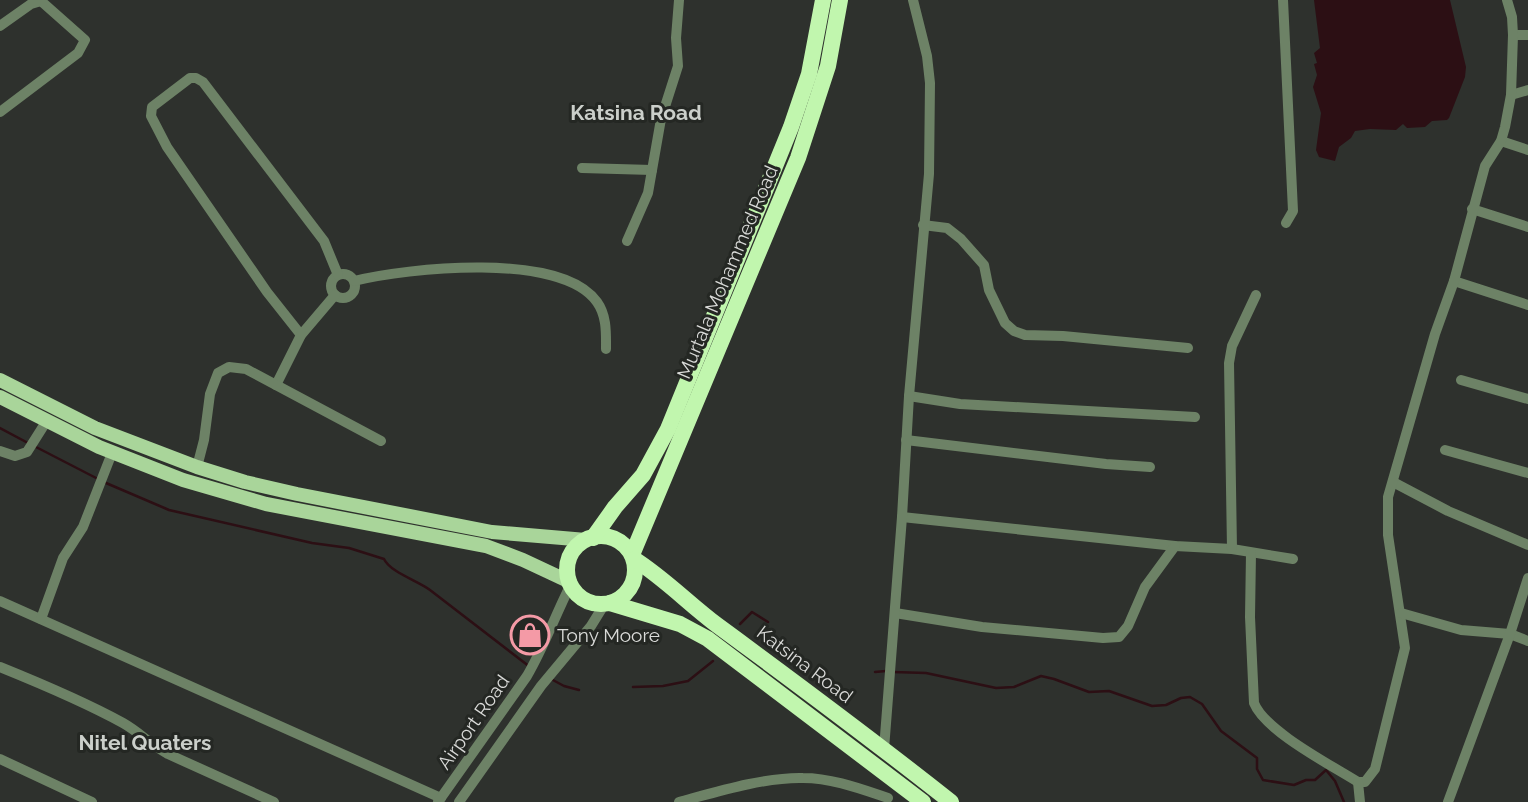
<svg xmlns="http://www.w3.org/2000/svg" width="1528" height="802" font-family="Raleway,sans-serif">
  <rect width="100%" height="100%" fill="#2e312d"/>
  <path fill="#2c0f14" d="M 1314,0 L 1450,0 L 1466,67 L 1465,77 L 1449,118 L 1447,120 L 1432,121 L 1425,127 L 1407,128 L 1403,124 L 1396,130 L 1370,129 L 1355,131 L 1351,138 L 1339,147 L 1335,161 L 1319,157 L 1316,150 L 1321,113 L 1313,87 L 1317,75 L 1314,64 L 1317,63 L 1314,53 L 1320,48 Z"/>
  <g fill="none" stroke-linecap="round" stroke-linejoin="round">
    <g stroke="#2c0f14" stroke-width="2.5">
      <path d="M 0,428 L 28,443"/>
      <path d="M 34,446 L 100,480"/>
      <path d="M 106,483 L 169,510 L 312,543 L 349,548 L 384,559 C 390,572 418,581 430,590 L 530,667"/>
      <path d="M 740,624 L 752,612 L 768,622"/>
      <path d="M 875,672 L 886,671"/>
      <path d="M 893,672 L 926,673 L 996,688 L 1014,687 L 1041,676 L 1054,679 L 1089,692 L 1109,691 L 1152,706 L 1166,705 L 1181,698 L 1190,697 L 1202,704 L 1221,731 L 1257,758 L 1257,769 L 1263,780 L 1294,785 L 1306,780 L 1315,780 L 1326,770 L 1335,781 L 1344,802"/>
      <path d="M 551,679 L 564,686 L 579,690"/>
      <path d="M 633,687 L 663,686 L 688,681 L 713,661"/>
    </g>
    <g stroke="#6d8266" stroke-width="10">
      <path d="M 1283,0 L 1293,211 L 1286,223"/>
      <path d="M 0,26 L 31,4 L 41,1 L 85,40 L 78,53 L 0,112"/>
      <path d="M 1513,35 L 1528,35"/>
      <path d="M 1511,95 L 1528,90"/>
      <path d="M 1501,141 L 1528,150"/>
      <path d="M 582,168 L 652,170"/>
      <path d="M 1472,209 L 1528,227"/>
      <path d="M 923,225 L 947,228 L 961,239 L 984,265 L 989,290 L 1005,323 L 1014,331 L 1025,335 L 1063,336 L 1188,348"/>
      <path d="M 627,241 L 648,193 L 661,119 L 678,66 L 676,38 L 679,0"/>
      <circle cx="343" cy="286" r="12"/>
      <path d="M 354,281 C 407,268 561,251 597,302 C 607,316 606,333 606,349"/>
      <path d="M 1454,281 L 1528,305"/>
      <path d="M 301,335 L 267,292 L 167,147 L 151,116 L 152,107 L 190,78 L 196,78 L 203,82 L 324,241 L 338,275"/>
      <path d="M 1461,380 L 1528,399"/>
      <path d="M 276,385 L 301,335 L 335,295"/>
      <path d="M 909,396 L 960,404 L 1195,417"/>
      <path d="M 906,440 L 1106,464 L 1150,467"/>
      <path d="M 1445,450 L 1528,473"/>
      <path d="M 0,451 L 15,456 L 27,452 L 46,422"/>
      <path d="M 197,467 L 204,440 L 210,394 L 218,373 L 229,367 L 246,369 L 381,441"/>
      <path d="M 1393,482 L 1448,511 L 1528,545"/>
      <path d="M 902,517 L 1175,546 L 1232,549 L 1293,559"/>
      <path d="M 1232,549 L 1229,363 L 1232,346 L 1256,295"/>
      <path d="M 1251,553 L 1250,617 L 1254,703 C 1265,731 1331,765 1358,782 L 1365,782 L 1375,769 L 1405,648 L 1388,535 L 1388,497 L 1435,334 L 1454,281 L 1485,166 L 1501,141 L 1505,127 L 1511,95 L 1513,35 L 1512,17 L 1507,0"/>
      <path d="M 0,601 L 441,798"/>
      <path d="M 895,613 L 982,627 L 1103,638 L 1119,637 L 1128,626 L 1145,587 L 1175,546"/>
      <path d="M 1401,613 L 1461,630 L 1510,634 L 1528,641"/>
      <path d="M 41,619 L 63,558 L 83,527 L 112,453"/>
      <path d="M 0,667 C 42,684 83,701 123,723 C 139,732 151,745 168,754 L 274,802"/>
      <path d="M 884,749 L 902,517 L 909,396 L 929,174 L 930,83 L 927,56 L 913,0"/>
      <path d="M 0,759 L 92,802"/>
      <path d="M 1358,782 L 1360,802"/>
      <path d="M 438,802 L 527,676 C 544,647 555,616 570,586"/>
      <path d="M 459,802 L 541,686 L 591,626 L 604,605"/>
      <path d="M 679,802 C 716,792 765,777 803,778 C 832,778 861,789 888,798"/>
      <path d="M 1448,802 L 1510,634 L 1528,578"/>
    </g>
    <g stroke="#a9d59a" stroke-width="14">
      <path d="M 0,380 L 95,428 L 197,467 L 245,482 L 297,494 L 492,532 L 586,540"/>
      <path d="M 0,397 L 99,447 L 183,480 L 266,504 L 486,546 L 523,560 L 570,582"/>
    </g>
    <g stroke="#c1f6ae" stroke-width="16">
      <circle cx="601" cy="570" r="34"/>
      <path d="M 593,538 L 615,507 L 643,475 L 668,429 L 791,127 L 809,74 L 823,0"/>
      <path d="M 632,555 L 798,158 L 828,66 L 840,0"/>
      <path d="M 634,559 C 664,578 689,604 717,625 C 796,683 874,741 951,802"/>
      <path d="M 610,603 L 680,624 L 708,639 L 923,802"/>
    </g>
  </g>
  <defs>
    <symbol id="shop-ring" viewBox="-11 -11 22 22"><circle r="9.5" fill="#242723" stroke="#f49aa6" stroke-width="1.5"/><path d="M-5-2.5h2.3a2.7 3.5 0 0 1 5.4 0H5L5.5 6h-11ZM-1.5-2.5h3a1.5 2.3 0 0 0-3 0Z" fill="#f49aa6"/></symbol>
  </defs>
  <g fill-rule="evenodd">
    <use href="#shop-ring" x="508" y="613" width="44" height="44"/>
  </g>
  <g text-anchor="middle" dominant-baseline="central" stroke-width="6" stroke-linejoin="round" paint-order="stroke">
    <g font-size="19" fill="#d9dad8" stroke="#242723">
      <text transform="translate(727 272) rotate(-67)">Murtala Mohammed Road</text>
      <text transform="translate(805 664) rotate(37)">Katsina Road</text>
      <text transform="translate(473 722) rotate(-55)">Airport Road</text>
    </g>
    <g font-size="19" fill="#d9dad8" stroke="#242723" text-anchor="start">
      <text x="557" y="635">Tony Moore</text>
    </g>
    <g font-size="21" font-weight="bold" fill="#cbcfca" stroke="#242723">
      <text x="636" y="112">Katsina Road</text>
      <text x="145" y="742">Nitel Quaters</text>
    </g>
  </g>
</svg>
